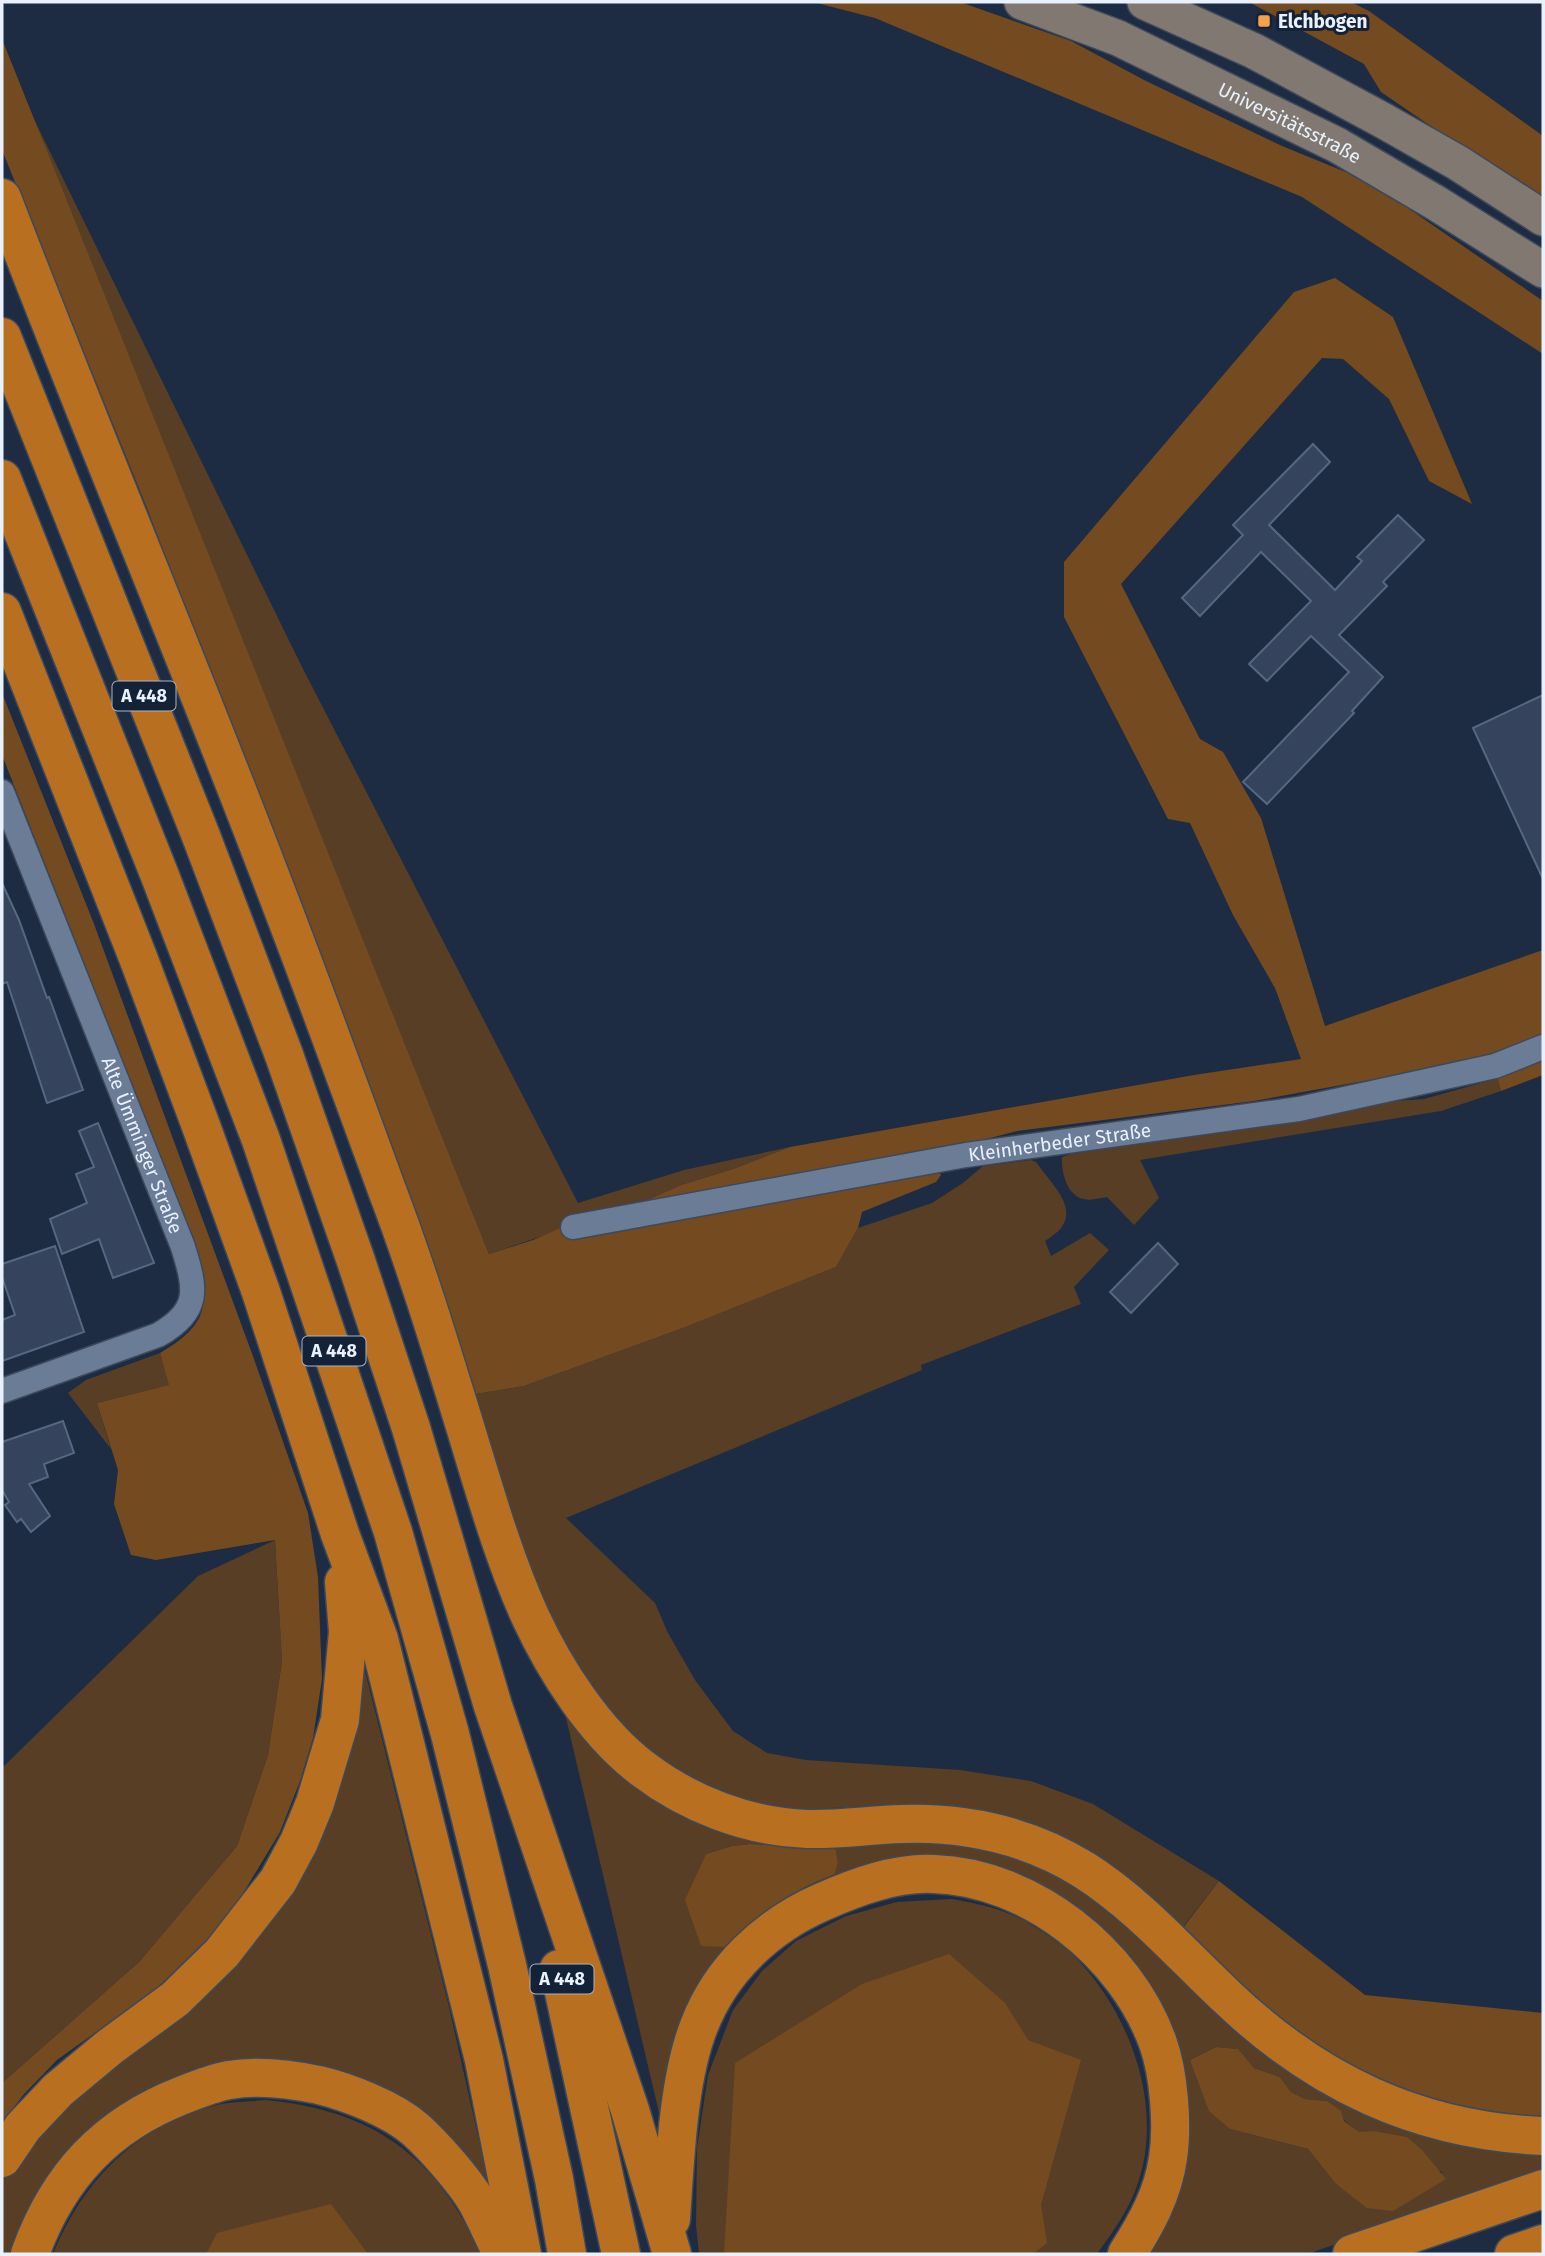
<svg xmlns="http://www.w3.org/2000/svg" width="1545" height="2256" font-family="'Fira Sans',sans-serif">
  <rect width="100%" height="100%" fill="#1d2c42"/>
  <g fill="#583e25" fill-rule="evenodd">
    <path d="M 29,109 L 300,663 L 578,1203 L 684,1170 L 790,1147 L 733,1169 L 681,1185 L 638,1204 L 489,1254 Z"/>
    <path d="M 1499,1078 L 1501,1091 L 1441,1111 L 1140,1160 L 1159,1198 L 1134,1225 L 1107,1197 C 1100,1198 1091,1201 1084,1199 C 1067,1196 1061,1172 1062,1157 L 1071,1154 L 1302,1119 L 1395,1101 L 1424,1099 Z"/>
    <path d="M 1031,1160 L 1036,1162 C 1056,1190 1088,1216 1045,1241 L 1051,1256 L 1090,1233 L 1109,1250 L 1074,1287 L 1081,1304 L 921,1365 L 922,1370 L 566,1518 L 655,1603 L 668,1633 L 695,1680 L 733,1731 L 767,1753 L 806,1760 L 960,1770 L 1031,1781 L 1093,1804 L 1219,1881 L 1182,1928 L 891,1805 L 794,1810 L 769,1808 L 735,1798 L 669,1769 L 641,1745 L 583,1681 L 539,1596 L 515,1526 L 476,1394 L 524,1386 L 683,1328 L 836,1267 L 858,1228 L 932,1203 L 963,1183 L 983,1166 Z"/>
    <path d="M 160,1353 L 170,1385 L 97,1403 L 111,1449 L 68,1393 L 86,1380 Z"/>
    <path d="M 275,1540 L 282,1661 L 268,1755 L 237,1846 L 139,1962 L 2,2083 L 2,1768 L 198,1576 Z"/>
    <path d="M 365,1671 L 449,2007 L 491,2194 L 391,2102 L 178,2083 L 23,2254 L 2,2254 L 2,2178 L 4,2174 L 32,2131 L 224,1972 L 357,1701 Z"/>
    <path d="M 562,1701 L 634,1781 L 931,1839 L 976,1844 L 1057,1871 L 1543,2151 L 1543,2173 L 1307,2254 L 1144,2254 L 1149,2247 L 1153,2005 L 987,1871 L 795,1897 L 661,2121 ZM 750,1844 L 802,1847 L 830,1846 L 836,1850 L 838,1863 L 835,1874 C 790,1891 759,1913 725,1947 L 706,1854 L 732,1846 ZM 1216,2047 L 1237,2049 L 1254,2068 L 1280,2077 L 1291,2092 L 1305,2099 L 1327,2101 L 1344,2120 L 1359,2133 L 1373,2131 L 1443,2173 L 1335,2183 L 1308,2149 L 1230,2129 L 1190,2060 Z"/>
    <path d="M 952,1899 C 980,1904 1009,1910 1033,1926 C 1047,1934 1065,1946 1076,1958 C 1130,2014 1163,2104 1139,2180 C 1130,2209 1114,2230 1097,2254 L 699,2254 L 696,2225 L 697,2148 L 708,2075 L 733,2010 L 762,1971 L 796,1941 L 846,1916 L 897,1902 Z"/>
    <path d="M 265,2100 C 373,2110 436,2156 481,2254 L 53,2254 C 83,2180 137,2125 217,2105 C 232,2101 250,2102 265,2100 Z"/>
  </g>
  <g fill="#744a21">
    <path d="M 813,2 L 960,2 L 1071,41 L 1146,81 L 1282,146 L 1370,182 L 1543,301 L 1543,354 L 1302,197 L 875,18 Z"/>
    <path d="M 1249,2 L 1351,2 L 1369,11 L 1543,136 L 1543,203 L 1381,92 L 1364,64 Z"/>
    <path d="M 2,39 L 489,1254 L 533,1240 L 586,1217 L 638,1204 L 681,1185 L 733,1169 L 790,1147 L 1194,1075 L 1301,1059 L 1275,988 L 1233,915 L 1190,823 L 1168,819 L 1064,617 L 1064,562 L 1294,292 L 1335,278 L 1393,317 L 1472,504 L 1429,481 L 1389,399 L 1343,359 L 1322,358 L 1121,584 L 1200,739 L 1223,752 L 1261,818 L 1325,1026 L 1543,950 L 1543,1075 L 1501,1091 L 1492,1054 L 1452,1065 L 1254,1101 L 1017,1131 L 930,1154 L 941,1175 L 936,1182 L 862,1212 L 858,1228 L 836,1267 L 683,1328 L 524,1386 L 476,1394 L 292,889 L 147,508 L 2,150 Z"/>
    <path d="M 2,693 L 94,924 L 254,1359 L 308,1513 L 318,1577 L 322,1679 L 313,1738 L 300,1781 L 280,1832 L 227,1920 L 156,1989 L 57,2060 L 24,2094 L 2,2123 L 2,2083 L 139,1962 L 237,1846 L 268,1755 L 282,1661 L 275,1540 L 156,1560 L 131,1555 L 114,1504 L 118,1470 L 97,1403 L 169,1385 L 160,1353 C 220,1318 205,1295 192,1236 L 2,755 Z"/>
    <path d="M 750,1844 L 802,1847 L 829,1846 L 836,1850 L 838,1863 L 835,1874 C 790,1891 759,1913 725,1947 L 701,1946 L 685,1900 L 706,1854 L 732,1846 Z"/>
    <path d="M 1219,1881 L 1365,1995 L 1543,2013 L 1543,2118 L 1476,2112 L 1413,2095 L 1312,2047 L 1251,2000 L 1182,1929 Z"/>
    <path d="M 949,1954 L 1005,2003 L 1028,2040 L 1081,2060 L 1041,2205 L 1047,2243 L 1033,2254 L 724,2254 L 735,2063 L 862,1984 Z"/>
    <path d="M 1216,2047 L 1238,2049 L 1254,2068 L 1280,2077 L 1291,2092 L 1305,2099 L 1327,2101 L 1341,2111 L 1344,2121 L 1359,2132 L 1373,2131 L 1407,2137 L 1422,2150 L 1446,2179 L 1393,2211 L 1367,2208 L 1335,2183 L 1308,2149 L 1230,2129 L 1209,2111 L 1190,2060 Z"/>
    <path d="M 331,2204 L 368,2254 L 206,2254 L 217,2233 Z"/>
  </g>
  <g fill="#35445c" stroke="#566781" stroke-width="2">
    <path d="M 1313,444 L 1330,462 L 1269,525 L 1335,590 L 1362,561 L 1357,557 L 1398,515 L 1424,540 L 1383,582 L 1387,586 L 1339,635 L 1383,677 L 1352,711 L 1354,713 L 1267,804 L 1243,782 L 1349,672 L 1311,636 L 1267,681 L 1249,664 L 1311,601 L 1261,552 L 1200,616 L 1182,598 L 1243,535 L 1233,525 Z"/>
    <path d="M 1543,695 L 1543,879 L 1473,728 Z"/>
    <path d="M 2,883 L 19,920 L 47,998 L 49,997 L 83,1090 L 47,1103 L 7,982 L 2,984 Z"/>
    <path d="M 98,1123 L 154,1263 L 113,1278 L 99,1239 L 62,1254 L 50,1219 L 87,1203 L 76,1174 L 94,1167 L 79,1131 Z"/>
    <path d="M 1158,1243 L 1178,1264 L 1131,1313 L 1110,1292 Z"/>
    <path d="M 55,1246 L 84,1332 L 2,1361 L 2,1320 L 15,1315 L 2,1277 L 2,1264 Z"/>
    <path d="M 63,1421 L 74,1453 L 44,1464 L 48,1477 L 29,1484 L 50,1516 L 31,1532 L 21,1519 L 17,1522 L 5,1505 L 9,1502 L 2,1490 L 2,1442 Z"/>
  </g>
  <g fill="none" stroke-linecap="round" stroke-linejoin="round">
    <defs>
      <g id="minor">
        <path id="s1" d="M 2,792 L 183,1247 C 196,1289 201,1311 158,1335 L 2,1391"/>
        <path id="s2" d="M 573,1227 L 966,1155 L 1299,1109 L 1495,1066 L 1543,1047"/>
      </g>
      <g id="secondary">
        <path id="s3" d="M 1022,2 L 1118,38 L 1337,145 L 1436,203 L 1543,270"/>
        <path d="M 1145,2 L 1254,51 L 1384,121 L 1458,163 L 1543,218"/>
      </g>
      <g id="motorway">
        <path d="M 2,198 C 88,423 182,645 268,870 C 309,976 348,1083 387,1190 C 416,1266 440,1345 464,1423 C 484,1488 502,1554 530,1616 C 555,1670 595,1733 643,1769 C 689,1804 748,1827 807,1829 C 838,1830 870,1825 902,1824 C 966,1822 1029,1836 1084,1870 C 1139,1905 1180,1953 1227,1997 C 1316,2082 1418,2131 1543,2136"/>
        <path d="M 2,337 L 201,836 L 284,1055 L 356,1261 L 411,1428 L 493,1706 L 630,2110 L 672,2254"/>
        <path d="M 2,479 L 160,876 L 261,1140 L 393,1532 L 450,1734 L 507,1965 L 554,2179 L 567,2254"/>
        <path d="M 2,612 L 139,960 L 201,1126 L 261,1292 L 340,1534 L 379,1639 L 484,2060 L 522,2254"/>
        <path d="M 559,1969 L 621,2254"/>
        <path d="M 2,2158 L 23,2127 L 58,2090 L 111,2046 L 175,1999 L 222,1953 L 278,1881 L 299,1842 L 315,1803 L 340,1720 L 348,1632 L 344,1582"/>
        <path d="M 671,2219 C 675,2161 678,2079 699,2026 C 721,1969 767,1926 822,1902 C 856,1887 896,1872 934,1874 C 1030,1877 1126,1953 1158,2043 C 1169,2074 1173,2125 1168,2158 C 1163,2194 1146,2224 1127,2254"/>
        <path d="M 30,2254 C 58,2176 106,2125 183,2095 C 198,2089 213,2083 229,2080 C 257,2075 291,2079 319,2085 C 348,2092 392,2109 415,2129 C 434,2146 464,2180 477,2202 C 486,2219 494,2237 502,2254"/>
        <path d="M 1352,2254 L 1543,2189"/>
        <path d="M 1514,2254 L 1543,2244"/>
      </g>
    </defs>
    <use href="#minor" stroke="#3d495b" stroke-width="27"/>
    <use href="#secondary" stroke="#3d495b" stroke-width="38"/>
    <use href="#motorway" stroke="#3d495b" stroke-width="41"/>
    <use href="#minor" stroke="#6b7c96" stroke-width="24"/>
    <use href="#secondary" stroke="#827872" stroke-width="35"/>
    <use href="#motorway" stroke="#b86f1f" stroke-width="38"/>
  </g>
  <rect fill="#f8a14a" stroke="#142238" stroke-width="2.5" x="1257" y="14" width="14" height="14" rx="3.5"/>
  <g text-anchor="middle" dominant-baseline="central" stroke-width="6" stroke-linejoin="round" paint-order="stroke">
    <g fill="#142238" stroke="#a9b3c2" stroke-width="2">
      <rect x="112.5" y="681.5" width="63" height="29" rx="5"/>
      <rect x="302.5" y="1336.5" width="63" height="29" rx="5"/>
      <rect x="530.5" y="1964.5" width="63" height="29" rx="5"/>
    </g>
    <g font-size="18" font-weight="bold" fill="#e9f1fd">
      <text x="144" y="696">A 448</text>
      <text x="334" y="1351">A 448</text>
      <text x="562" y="1979">A 448</text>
    </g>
    <g font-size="19" font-weight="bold" fill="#e9f1fd" stroke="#142238" text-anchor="start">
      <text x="1278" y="21">Elchbogen</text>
    </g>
    <g font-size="19" fill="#e9f1fd" stroke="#142238">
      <text stroke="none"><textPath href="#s3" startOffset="294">Universitätsstraße</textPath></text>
      <text stroke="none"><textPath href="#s2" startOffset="494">Kleinherbeder Straße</textPath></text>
      <text stroke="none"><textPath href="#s1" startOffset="380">Alte Ümminger Straße</textPath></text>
    </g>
  </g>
  <rect width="1545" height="2256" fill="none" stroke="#e9f1fd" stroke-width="7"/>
</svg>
